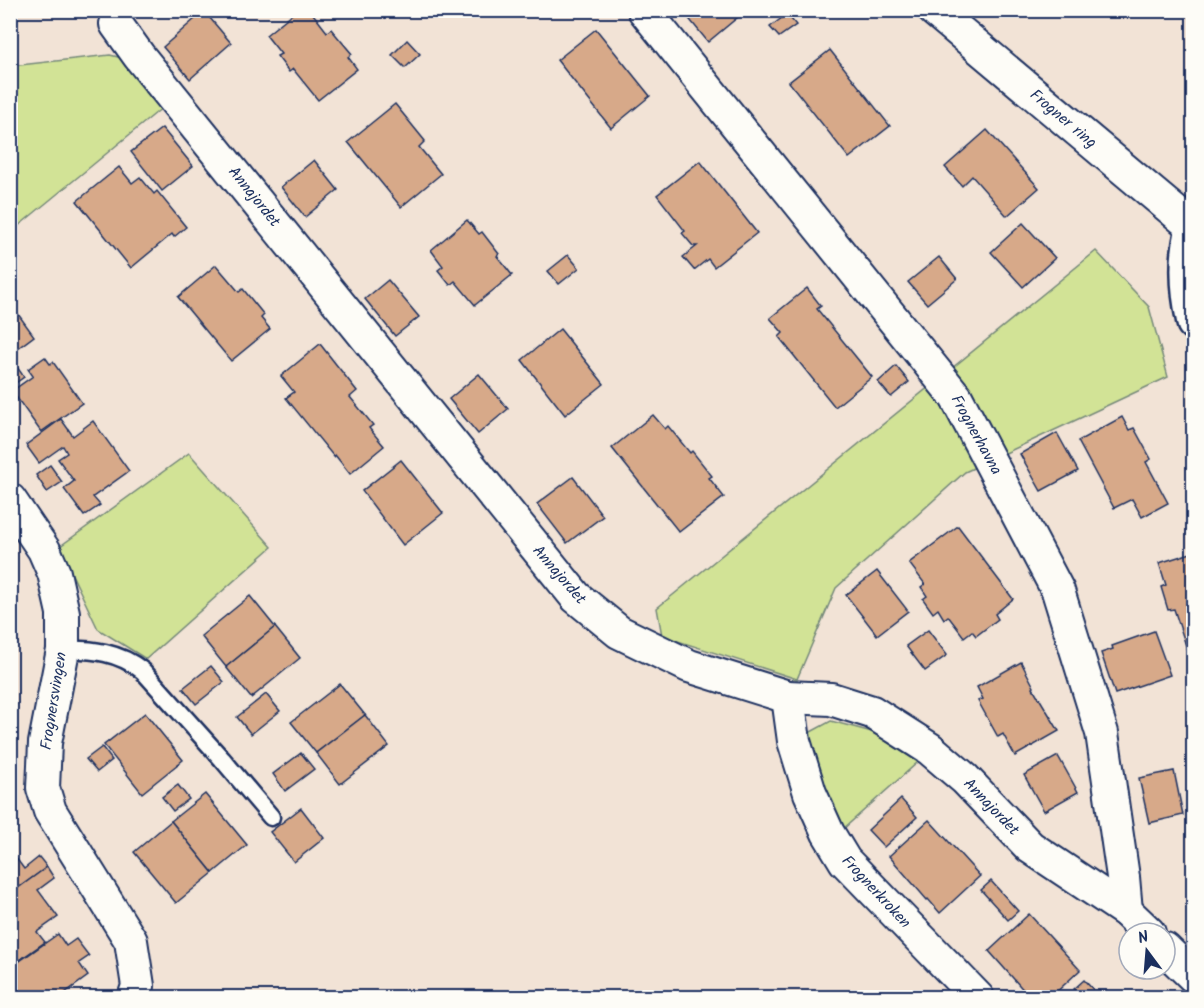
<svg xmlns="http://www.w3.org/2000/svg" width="1204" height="1008" font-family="Kalam,sans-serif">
  <rect width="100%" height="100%" fill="#f2e3d6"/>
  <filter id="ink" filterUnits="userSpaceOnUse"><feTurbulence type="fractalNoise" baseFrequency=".0167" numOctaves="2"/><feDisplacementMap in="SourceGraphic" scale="12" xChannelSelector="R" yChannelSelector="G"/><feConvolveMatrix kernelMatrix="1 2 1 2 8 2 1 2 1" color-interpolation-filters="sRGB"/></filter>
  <g filter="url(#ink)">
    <g fill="#d2e396" stroke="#76897a" stroke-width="1.5">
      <path d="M 110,55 L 126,59 L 168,103 L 11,232 L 11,64 L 20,65 Z"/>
      <path d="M 1096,251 L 1149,307 L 1168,377 L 965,472 L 836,588 L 797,679 L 662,636 L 657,608 Z"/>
      <path d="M 189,453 L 272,547 L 146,659 L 98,629 L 59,547 Z"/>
      <path d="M 831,721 L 872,732 L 918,762 L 842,830 L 821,791 L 809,733 Z"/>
    </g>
    <g fill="#d7a989" stroke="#1b2f5e" stroke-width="1.5">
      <path d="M 297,10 L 310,10 L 327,32 L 331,29 L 352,54 L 348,57 L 357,69 L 318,100 L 293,69 L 289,72 L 277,56 L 281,54 L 266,35 Z"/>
      <path d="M 682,10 L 743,10 L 744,12 L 708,42 Z"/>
      <path d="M 204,11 L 231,43 L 190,79 L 163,47 Z"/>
      <path d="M 787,14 L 796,25 L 779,37 L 770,27 Z"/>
      <path d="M 596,29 L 650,96 L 611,128 L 557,60 Z"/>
      <path d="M 407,40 L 420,54 L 405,68 L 392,55 Z"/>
      <path d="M 830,50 L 890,126 L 849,158 L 789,82 Z"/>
      <path d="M 395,104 L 425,141 L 419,147 L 441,174 L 401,207 L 348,142 Z"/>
      <path d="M 162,128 L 193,166 L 162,191 L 131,152 Z"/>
      <path d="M 987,130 L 1039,188 L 1007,216 L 972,176 L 962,186 L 945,167 Z"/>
      <path d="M 314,160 L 338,190 L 305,217 L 281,187 Z"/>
      <path d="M 700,161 L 757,233 L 714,267 L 708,259 L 694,270 L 683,257 L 697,246 L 693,246 L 682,233 L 685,231 L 657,195 Z"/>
      <path d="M 119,167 L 132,183 L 140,177 L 154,194 L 157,191 L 186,227 L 174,237 L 172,234 L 131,268 L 77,201 Z"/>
      <path d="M 467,220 L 479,234 L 482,232 L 499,254 L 497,256 L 512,275 L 475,305 L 455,281 L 450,285 L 438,270 L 443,266 L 431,250 Z"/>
      <path d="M 1023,223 L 1055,258 L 1023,287 L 991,252 Z"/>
      <path d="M 568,255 L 579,268 L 559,284 L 548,271 Z"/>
      <path d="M 939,257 L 957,279 L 927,304 L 908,282 Z"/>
      <path d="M 216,265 L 239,292 L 243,289 L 264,315 L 261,318 L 270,329 L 231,361 L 178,297 Z"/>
      <path d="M 388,280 L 419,317 L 395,336 L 365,299 Z"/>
      <path d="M 807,288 L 821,306 L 817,309 L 872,377 L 835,407 L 779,337 L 783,333 L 770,318 Z"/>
      <path d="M 10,303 L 34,336 L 10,354 Z"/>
      <path d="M 560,329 L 604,384 L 565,415 L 522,360 Z"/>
      <path d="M 320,344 L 357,391 L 350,397 L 373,425 L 369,428 L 384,446 L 350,474 L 335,455 L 334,457 L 286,398 L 294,392 L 281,376 Z"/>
      <path d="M 10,357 L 24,377 L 10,387 Z"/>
      <path d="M 45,357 L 50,364 L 53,362 L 82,403 L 41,432 L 12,391 L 33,376 L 28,369 Z"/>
      <path d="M 896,366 L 909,382 L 891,397 L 878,382 Z"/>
      <path d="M 479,374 L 508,409 L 478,434 L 449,399 Z"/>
      <path d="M 653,415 L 665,429 L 668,426 L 690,453 L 692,451 L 712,476 L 709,478 L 724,497 L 679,532 L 612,448 Z"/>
      <path d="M 1122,417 L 1129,430 L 1134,428 L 1151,459 L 1146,462 L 1168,503 L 1142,517 L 1132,499 L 1114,508 L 1078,441 Z"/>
      <path d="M 61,419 L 73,436 L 93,421 L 129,471 L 93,497 L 100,505 L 84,516 L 64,489 L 74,481 L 58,459 L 67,453 L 63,446 L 39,463 L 26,445 Z"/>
      <path d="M 1057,433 L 1078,471 L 1041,491 L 1020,454 Z"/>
      <path d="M 401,460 L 443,513 L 403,545 L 362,491 Z"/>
      <path d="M 50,465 L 62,482 L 47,492 L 36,475 Z"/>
      <path d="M 573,477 L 603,516 L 567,543 L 537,504 Z"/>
      <path d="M 958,526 L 1013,599 L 995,614 L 998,619 L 976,636 L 972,631 L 964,637 L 948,616 L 944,619 L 938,609 L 933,613 L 923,599 L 927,596 L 921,587 L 925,584 L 909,563 Z"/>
      <path d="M 1194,552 L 1194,660 L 1191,654 L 1189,655 L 1174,609 L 1168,610 L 1161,587 L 1166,585 L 1159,563 Z"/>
      <path d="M 877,571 L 908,611 L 877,635 L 846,595 Z"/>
      <path d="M 250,596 L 275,627 L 226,667 L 201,636 Z"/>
      <path d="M 275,627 L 300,658 L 251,698 L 226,667 Z"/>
      <path d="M 10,628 L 16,629 L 11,667 L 10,667 Z"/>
      <path d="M 928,630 L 947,655 L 925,671 L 906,646 Z"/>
      <path d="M 1154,631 L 1170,675 L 1115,694 L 1101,653 L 1113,649 L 1112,646 Z"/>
      <path d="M 1021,662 L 1034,687 L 1033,688 L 1059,731 L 1015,756 L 1003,734 L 998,737 L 978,701 L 983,699 L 977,687 Z"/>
      <path d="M 211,666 L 224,682 L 196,704 L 183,688 Z"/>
      <path d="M 340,684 L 365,715 L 316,753 L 291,722 Z"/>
      <path d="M 266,694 L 280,711 L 251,734 L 237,717 Z"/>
      <path d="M 145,713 L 183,760 L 142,793 L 104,745 Z"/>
      <path d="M 365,715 L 389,746 L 340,784 L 316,753 Z"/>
      <path d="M 102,747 L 112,760 L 97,772 L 86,759 Z"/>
      <path d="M 301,753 L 314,769 L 285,791 L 273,774 Z"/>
      <path d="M 1058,756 L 1078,792 L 1044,811 L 1024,775 Z"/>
      <path d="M 1174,771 L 1183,815 L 1149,823 L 1139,778 Z"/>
      <path d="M 178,785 L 189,799 L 173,811 L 162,797 Z"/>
      <path d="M 205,794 L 247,845 L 213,873 L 171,821 Z"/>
      <path d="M 901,799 L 917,817 L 884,847 L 868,830 Z"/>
      <path d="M 301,808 L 324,838 L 294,862 L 270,832 Z"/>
      <path d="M 929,820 L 980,876 L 940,913 L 928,899 L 927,900 L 889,856 Z"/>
      <path d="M 171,821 L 213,873 L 176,903 L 134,852 Z"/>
      <path d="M 10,850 L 24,869 L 39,857 L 47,867 L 10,894 Z"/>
      <path d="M 47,867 L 54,878 L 38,890 L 58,917 L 37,932 L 45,942 L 18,961 L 10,951 L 10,894 Z"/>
      <path d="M 991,881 L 1018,911 L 1008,920 L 981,890 Z"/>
      <path d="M 1029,914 L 1080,970 L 1050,998 L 1032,998 L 1027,994 L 989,951 Z"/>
      <path d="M 58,934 L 66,946 L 76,939 L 89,956 L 79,963 L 88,976 L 58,998 L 28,998 L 27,995 L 24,998 L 10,998 L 10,968 Z"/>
      <path d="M 1084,980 L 1101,998 L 1082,998 L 1074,989 Z"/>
    </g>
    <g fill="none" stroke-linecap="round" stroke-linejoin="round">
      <defs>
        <path id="service" d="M 63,650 C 93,649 119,652 143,671 L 222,759 L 271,817"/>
        <g id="minor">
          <path d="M 644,10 L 956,397 L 1058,591 L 1102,733 L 1123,877 L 1126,911"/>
          <path d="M 934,10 L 1193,227"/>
          <path d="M 116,24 L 139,56 L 576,597 L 619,632 L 689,666 L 788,697 L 831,699 L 872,712 L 930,749 L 965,779 L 1030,847 L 1126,911 L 1149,933"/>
          <path d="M 10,500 L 44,550 L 54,573 L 63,613 L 63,650 L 45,743 L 43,788 L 50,811 L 131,941 L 138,986 L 134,998"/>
          <path d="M 788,697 L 794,741 L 810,793 L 828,833 L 845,861 L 978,998"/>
          <path d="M 1165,949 L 1194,977"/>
        </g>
        <path id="secondary" d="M 1194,225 C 1185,256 1187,291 1194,323"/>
      </defs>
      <use href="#service" stroke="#1b2f5e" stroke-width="21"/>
      <use href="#minor" stroke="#1b2f5e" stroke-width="36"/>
      <use href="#secondary" stroke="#1b2f5e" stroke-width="38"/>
      <use href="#service" stroke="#fdfcf7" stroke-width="16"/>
      <use href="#minor" stroke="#fdfcf7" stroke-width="32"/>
      <use href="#secondary" stroke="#fdfcf7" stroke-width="33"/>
    </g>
  </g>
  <g text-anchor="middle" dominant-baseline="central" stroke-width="6" stroke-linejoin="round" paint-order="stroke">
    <g font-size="16" fill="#1b2f5e" stroke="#fdfcf7">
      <text transform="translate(1063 119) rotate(40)">Frogner ring</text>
      <text transform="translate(254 197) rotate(51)">Annajordet</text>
      <text transform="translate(976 435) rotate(61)">Frognerhavna</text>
      <text transform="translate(559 575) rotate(49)">Annajordet</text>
      <text transform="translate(54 701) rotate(-81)">Frognersvingen</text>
      <text transform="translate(991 807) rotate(46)">Annajordet</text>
      <text transform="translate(876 892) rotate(47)">Frognerkroken</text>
    </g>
  </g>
  <rect width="1204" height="1008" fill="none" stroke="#fdfcf7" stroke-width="36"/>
  <rect x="18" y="18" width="1168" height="972" fill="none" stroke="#1b2f5e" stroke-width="2" filter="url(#ink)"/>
  <g transform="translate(1147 951) rotate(344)"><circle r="28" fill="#fdfcf7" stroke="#a3aaba" stroke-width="1.5"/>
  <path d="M0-4.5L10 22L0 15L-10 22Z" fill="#1b2f5e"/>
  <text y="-9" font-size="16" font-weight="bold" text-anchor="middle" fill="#1b2f5e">N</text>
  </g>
</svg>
